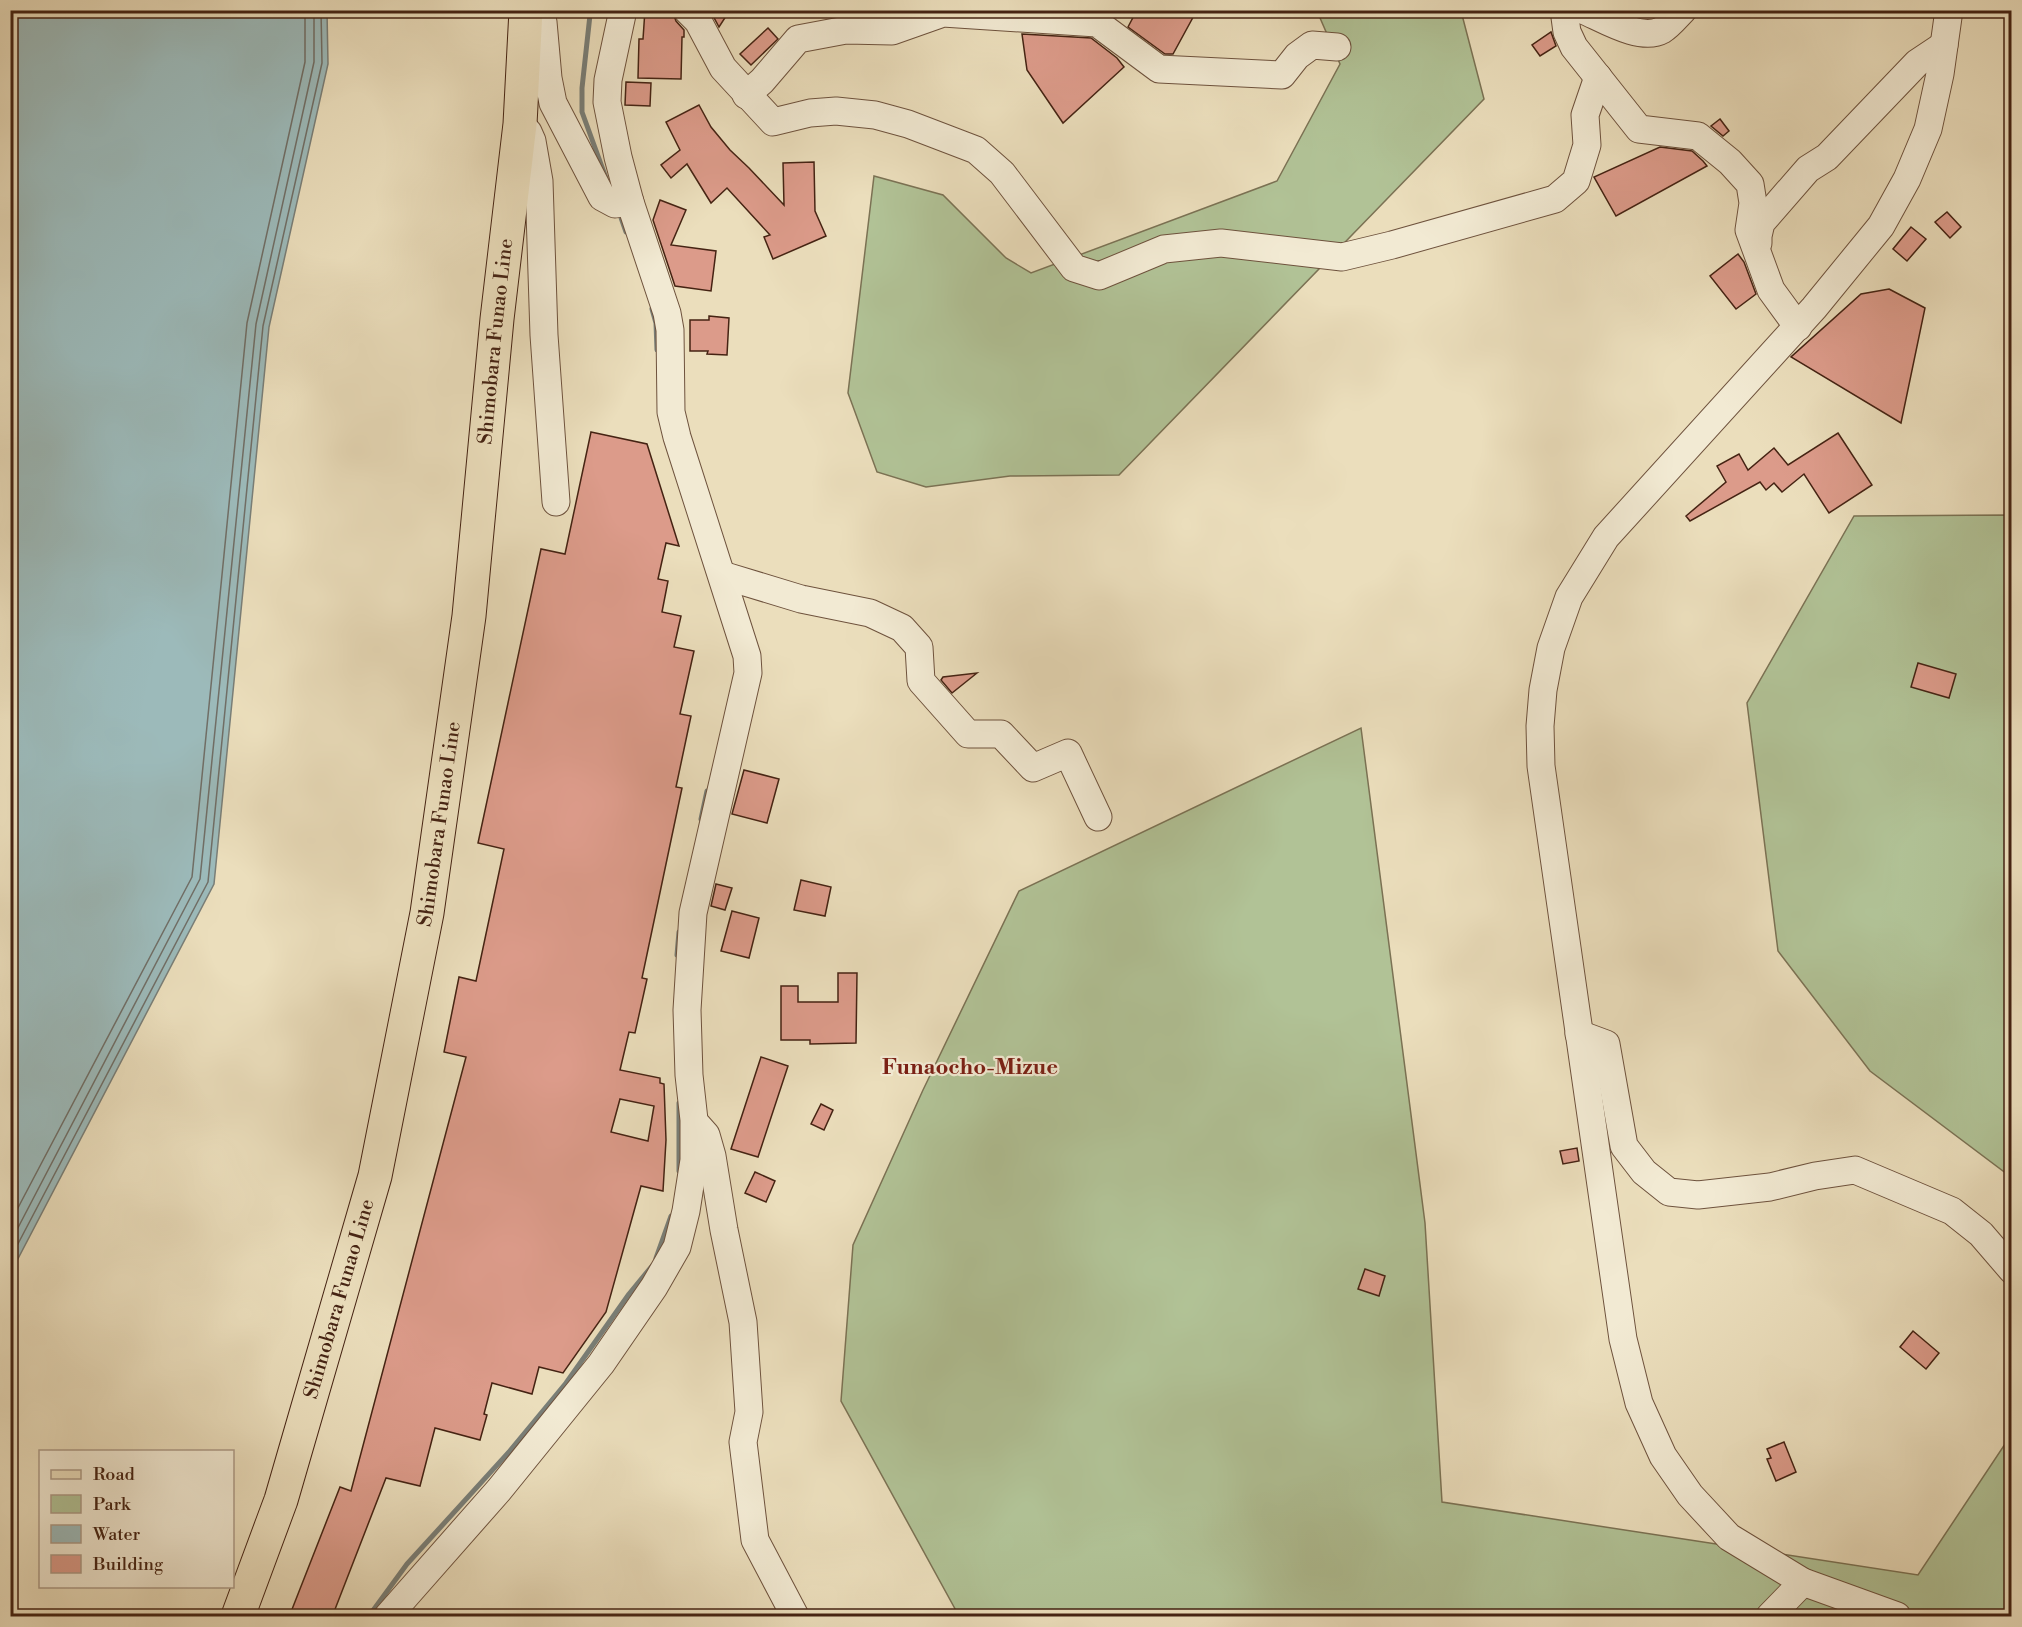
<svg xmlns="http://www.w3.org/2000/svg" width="2022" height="1627" font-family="'Libre Bodoni',serif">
  <rect width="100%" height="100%" fill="#ebdebc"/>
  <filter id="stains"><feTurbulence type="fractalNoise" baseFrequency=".00333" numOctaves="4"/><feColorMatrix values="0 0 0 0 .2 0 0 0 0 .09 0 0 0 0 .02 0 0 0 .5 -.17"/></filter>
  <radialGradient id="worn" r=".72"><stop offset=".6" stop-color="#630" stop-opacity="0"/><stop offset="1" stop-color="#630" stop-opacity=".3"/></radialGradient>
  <g fill="#b1c296" stroke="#7b7254" stroke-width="1.5">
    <path d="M 1317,11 L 1461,11 L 1484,99 L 1119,475 L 1010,476 L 926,487 L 877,472 L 848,393 L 874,176 L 943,195 L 1006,258 L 1031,273 L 1277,181 L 1340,64 Z"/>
    <path d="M 2007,515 L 2011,520 L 2011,1177 L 1870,1071 L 1778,951 L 1747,703 L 1854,516 Z"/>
    <path d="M 1361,728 L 1425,1223 L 1442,1502 L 1918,1575 L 2011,1435 L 2011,1616 L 959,1616 L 841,1401 L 853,1245 L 923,1090 L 1019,891 Z"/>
  </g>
  <path fill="#9cbaba" stroke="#797e77" stroke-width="1.5" d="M 11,10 L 327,11 L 328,64 L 269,327 L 214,884 L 11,1272 Z"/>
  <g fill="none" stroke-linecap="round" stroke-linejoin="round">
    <g stroke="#706e66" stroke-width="1.5">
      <path d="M 10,1223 L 192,877 L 247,323 L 305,62 L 305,10"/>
      <path d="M 10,1243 L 200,879 L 256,324 L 314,62 L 314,10"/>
      <path d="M 10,1259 L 208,882 L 263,326 L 322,63 L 321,10"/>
    </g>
    <g stroke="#797e77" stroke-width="5">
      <path d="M 593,10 L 590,15 L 582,88 L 582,112 L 606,178"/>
      <path d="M 619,212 L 626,232"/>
      <path d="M 652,309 L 656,323 L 657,350"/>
      <path d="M 701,819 L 707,791"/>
      <path d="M 677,955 L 679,932"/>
      <path d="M 679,1103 L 679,1171"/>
      <path d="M 656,1258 L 671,1216"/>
      <path d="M 369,1616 L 407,1564 L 509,1452 L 566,1383 L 629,1294 L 652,1266"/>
    </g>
  </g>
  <g fill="#dc9b8a" stroke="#452313" stroke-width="1.5" fill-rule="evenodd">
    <path d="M 645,10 L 672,10 L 676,21 L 684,30 L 684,37 L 682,37 L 681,79 L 638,78 L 639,39 L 643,39 Z"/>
    <path d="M 710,10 L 730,10 L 719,27 Z"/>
    <path d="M 1137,10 L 1197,10 L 1173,54 L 1165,54 L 1128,27 Z"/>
    <path d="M 768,28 L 778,39 L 751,65 L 740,54 Z"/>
    <path d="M 1551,32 L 1556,46 L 1540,56 L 1532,45 Z"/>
    <path d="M 1022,34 L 1091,38 L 1117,58 L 1124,67 L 1063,123 L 1027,70 Z"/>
    <path d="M 626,82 L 651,83 L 650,106 L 625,105 Z"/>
    <path d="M 699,105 L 711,127 L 730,150 L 749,168 L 784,205 L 783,163 L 814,162 L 815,211 L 826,236 L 773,259 L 764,237 L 770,235 L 727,188 L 711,203 L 687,164 L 671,178 L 661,165 L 680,150 L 666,122 Z"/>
    <path d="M 1720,119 L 1729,131 L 1723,136 L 1711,126 Z"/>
    <path d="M 1660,147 L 1692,151 L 1703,161 L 1707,166 L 1616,216 L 1594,177 Z"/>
    <path d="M 660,200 L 686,210 L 671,245 L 716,251 L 711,291 L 675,286 L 653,220 Z"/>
    <path d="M 1947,212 L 1961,227 L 1950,238 L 1935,222 Z"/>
    <path d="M 1911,227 L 1926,239 L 1907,261 L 1893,249 Z"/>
    <path d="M 1738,254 L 1744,262 L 1756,294 L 1736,309 L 1710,276 Z"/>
    <path d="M 1889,289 L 1925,308 L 1901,423 L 1791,357 L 1861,294 Z"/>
    <path d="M 709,316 L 729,318 L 727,355 L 707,354 L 708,351 L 690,351 L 690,320 L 709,320 Z"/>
    <path d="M 591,432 L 647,444 L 679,546 L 666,543 L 658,579 L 668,581 L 662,612 L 681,616 L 674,647 L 694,651 L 680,714 L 691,716 L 676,787 L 682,788 L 642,978 L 647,979 L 635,1033 L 629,1032 L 620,1070 L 660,1078 L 660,1083 L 664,1084 L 666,1140 L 663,1191 L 641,1186 L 606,1312 L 563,1373 L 539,1367 L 532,1394 L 492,1383 L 484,1414 L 487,1415 L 480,1440 L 435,1428 L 420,1486 L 386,1478 L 332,1617 L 289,1617 L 340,1487 L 351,1491 L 466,1057 L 444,1052 L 459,977 L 476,981 L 504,849 L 478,843 L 541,549 L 565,554 ZM 620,1099 L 654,1106 L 648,1141 L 611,1132 Z"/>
    <path d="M 1838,433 L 1872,485 L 1829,513 L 1804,474 L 1782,492 L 1774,483 L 1766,490 L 1760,482 L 1690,521 L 1686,516 L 1726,482 L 1717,466 L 1739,454 L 1748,470 L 1774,448 L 1788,465 Z"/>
    <path d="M 1918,663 L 1956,674 L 1949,698 L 1911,687 Z"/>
    <path d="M 977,673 L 952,693 L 941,680 L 943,677 Z"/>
    <path d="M 744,770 L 779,779 L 767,823 L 732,814 Z"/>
    <path d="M 801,880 L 831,887 L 825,916 L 794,910 Z"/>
    <path d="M 716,884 L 732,888 L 725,910 L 711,906 Z"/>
    <path d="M 732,911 L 759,918 L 749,958 L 721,951 Z"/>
    <path d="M 838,973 L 857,973 L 856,1043 L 810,1044 L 810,1040 L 781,1040 L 781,986 L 798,986 L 798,1002 L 838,1002 Z"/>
    <path d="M 761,1057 L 788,1066 L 758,1157 L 731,1149 Z"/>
    <path d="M 821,1104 L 833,1110 L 824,1130 L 811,1124 Z"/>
    <path d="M 1577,1148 L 1579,1161 L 1563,1164 L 1560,1151 Z"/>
    <path d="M 755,1172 L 775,1181 L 766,1202 L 745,1193 Z"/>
    <path d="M 1365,1269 L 1385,1276 L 1379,1296 L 1358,1289 Z"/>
    <path d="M 1913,1331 L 1939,1353 L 1926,1369 L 1900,1347 Z"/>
    <path d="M 1784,1442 L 1796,1472 L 1776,1481 L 1767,1459 L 1771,1458 L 1767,1449 Z"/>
  </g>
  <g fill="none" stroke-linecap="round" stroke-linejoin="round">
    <defs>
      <g id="minor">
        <path d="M 527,10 L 540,16 L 543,22 L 548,78 L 553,103 L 602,197 L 615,204 L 630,202"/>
        <path d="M 687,10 L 698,21 L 723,68 L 773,122 L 810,113 L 836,111 L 875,115 L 908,124 L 976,150 L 1002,173 L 1074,268 L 1099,276 L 1164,249 L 1221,243 L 1342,257 L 1392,245 L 1555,199 L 1576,181 L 1587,145 L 1585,115 L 1598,77"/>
        <path d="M 1564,10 L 1567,32 L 1574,47 L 1639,129 L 1698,136 L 1730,162 L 1750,184 L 1753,203 L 1749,230 L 1771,290 L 1798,327"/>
        <path d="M 1583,10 C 1604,19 1641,42 1662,30 C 1670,25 1677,16 1683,10"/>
        <path d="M 746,95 L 762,81 L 798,39 L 846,30 L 892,31 L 943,13 L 1097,23 L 1159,69 L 1282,75 L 1297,56 L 1312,45 L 1337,47"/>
        <path d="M 520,124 L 528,132 L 532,141 L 539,181 L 544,335 L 556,502"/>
        <path d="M 1758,243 L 1758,236 L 1761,223 L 1808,169 L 1827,157 L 1917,63 L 1944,45"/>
        <path d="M 722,575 L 801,599 L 870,613 L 902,628 L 919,647 L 921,681 L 968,734 L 1001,734 L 1033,768 L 1068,753 L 1098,817"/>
        <path d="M 1579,1034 L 1606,1044 L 1624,1146 L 1644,1172 L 1669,1192 L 1698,1195 L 1770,1187 L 1815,1176 L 1855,1170 L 1952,1211 L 1981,1234 L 2012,1270"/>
        <path d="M 698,1126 L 706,1135 L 712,1156 L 724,1230 L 743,1322 L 749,1412 L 743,1442 L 755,1540 L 795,1616"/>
        <path d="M 388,1616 L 499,1490 L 601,1364 L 654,1287 L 677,1247 L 686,1211 L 694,1160 L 694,1120 L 689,1075 L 687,1010 L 693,913 L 748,673 L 747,656 L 677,437 L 671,412 L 670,330 L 667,313 L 630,202 L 618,157 L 607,102 L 608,80 L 623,10"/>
        <path d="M 1770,1616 L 1803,1582"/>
        <path d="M 1897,1616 L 1803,1582 L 1729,1537 L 1690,1495 L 1663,1456 L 1639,1403 L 1623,1339 L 1541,766 L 1540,726 L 1543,690 L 1551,648 L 1569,597 L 1606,537 L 1814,308 L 1881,226 L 1907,179 L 1928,129 L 1940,74 L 1949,10"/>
      </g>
      <g id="major">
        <path id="s1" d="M 238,1616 L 281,1500 L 375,1176 L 427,913 L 469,616 L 497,319 L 520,124 L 526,10"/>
      </g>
    </defs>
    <use href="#minor" stroke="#6e523d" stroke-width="29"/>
    <use href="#major" stroke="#452313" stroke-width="35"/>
    <use href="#minor" stroke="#f2ead3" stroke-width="27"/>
    <use href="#major" stroke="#ebdebc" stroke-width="33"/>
  </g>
  <g text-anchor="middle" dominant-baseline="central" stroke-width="4.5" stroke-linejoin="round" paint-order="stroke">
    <g font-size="20" fill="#452313" stroke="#f2ead3">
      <text stroke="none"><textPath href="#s1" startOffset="1305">Shimobara Funao Line</textPath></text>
      <text stroke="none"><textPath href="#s1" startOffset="819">Shimobara Funao Line</textPath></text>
      <text stroke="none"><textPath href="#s1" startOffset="333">Shimobara Funao Line</textPath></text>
    </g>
    <g font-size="22" font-weight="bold" fill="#7a1f14" stroke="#f2ead3">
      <text x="970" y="1067">Funaocho-Mizue</text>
    </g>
  </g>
  <rect width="2022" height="1627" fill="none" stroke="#ebdebc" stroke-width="36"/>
  <rect x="12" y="12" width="1998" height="1603" fill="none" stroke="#452313" stroke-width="3"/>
  <rect x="18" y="18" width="1986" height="1591" fill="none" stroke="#452313" stroke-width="1.5"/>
  <rect x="39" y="1450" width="195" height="138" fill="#f2ead3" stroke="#ad9a86" stroke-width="1.5"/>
  <rect x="51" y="1470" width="30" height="9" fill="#ebdebc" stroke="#ad9a86" stroke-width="1.5"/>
  <text x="93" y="1480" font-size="18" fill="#452313">Road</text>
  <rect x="51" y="1495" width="30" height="18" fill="#b1c296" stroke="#ad9a86" stroke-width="1.5"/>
  <text x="93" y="1510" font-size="18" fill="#452313">Park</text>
  <rect x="51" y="1525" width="30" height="18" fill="#9cbaba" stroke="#ad9a86" stroke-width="1.5"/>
  <text x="93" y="1540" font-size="18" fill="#452313">Water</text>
  <rect x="51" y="1555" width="30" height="18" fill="#dc9b8a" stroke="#ad9a86" stroke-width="1.5"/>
  <text x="93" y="1570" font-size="18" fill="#452313">Building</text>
  <rect width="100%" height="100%" filter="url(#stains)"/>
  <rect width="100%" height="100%" fill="url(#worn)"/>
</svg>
